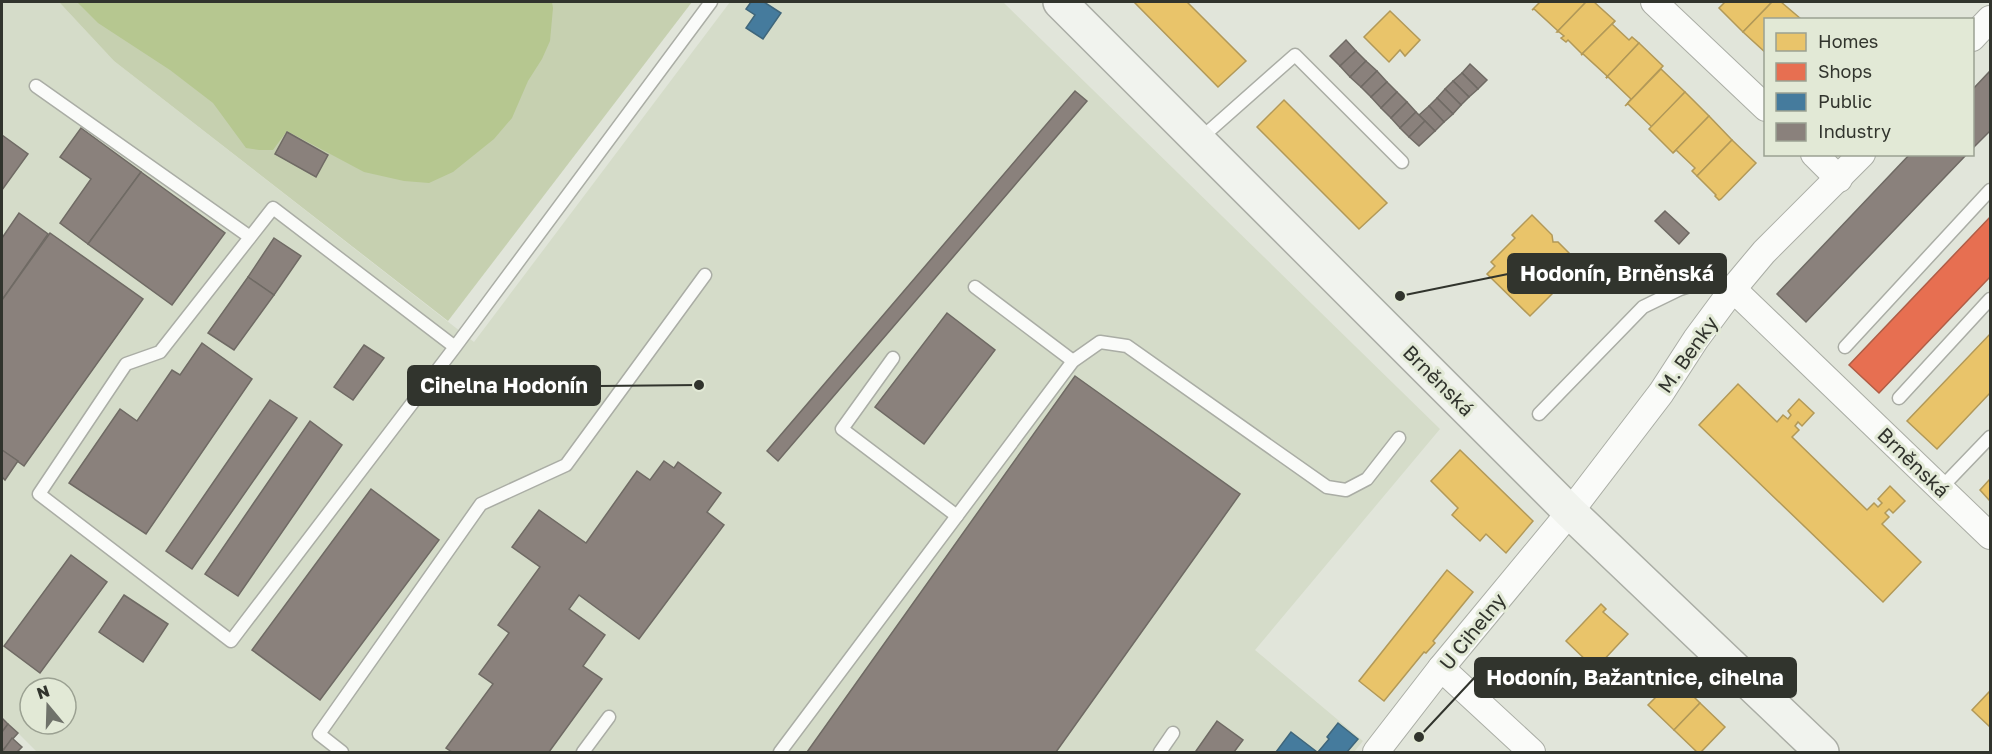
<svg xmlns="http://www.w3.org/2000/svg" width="1992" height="754" font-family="'Golos Text',sans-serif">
  <rect width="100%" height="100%" fill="#e1e5da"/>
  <path fill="#d5dcc9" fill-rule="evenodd" d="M 2,2 L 59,2 L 114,61 L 474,342 L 730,2 L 1003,2 L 1440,429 L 1255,650 L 1363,741 L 1354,752 L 37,752 L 2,717 ZM 30,688 L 66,688 L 66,724 L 30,724 Z"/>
  <path fill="#c6d0b0" d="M 59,2 L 692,2 L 448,321 L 114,61 Z"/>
  <path fill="#b6c790" d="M 77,2 L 552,2 L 553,8 L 550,41 L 542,59 L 528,81 L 512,118 L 494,139 L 453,172 L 429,183 L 404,181 L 364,172 L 287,131 L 273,150 L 259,150 L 246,148 L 213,103 L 170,70 L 98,23 Z"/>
  <g fill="#e9c46a" stroke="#b29958" stroke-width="1.5">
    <path d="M 1134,2 L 1187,2 L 1246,61 L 1218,87 Z"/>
    <path d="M 1540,2 L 1586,2 L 1557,32 L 1558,31 L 1534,9 L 1532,10 Z"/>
    <path d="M 1586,2 L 1594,2 L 1615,21 L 1582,54 L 1568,40 L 1566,42 L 1561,38 L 1564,36 L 1559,32 L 1557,32 Z"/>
    <path d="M 1725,2 L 1772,2 L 1743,32 L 1719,8 Z"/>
    <path d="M 1772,2 L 1781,2 L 1801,19 L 1766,20 L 1766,53 L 1743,32 Z"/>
    <path d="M 1390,11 L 1420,40 L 1405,56 L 1400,50 L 1389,62 L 1364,37 Z"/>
    <path d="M 1615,21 L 1612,24 L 1629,40 L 1632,37 L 1639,43 L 1606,78 L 1607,76 L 1583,54 L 1581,55 Z"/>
    <path d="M 1639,43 L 1663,66 L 1627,104 L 1631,99 L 1608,77 L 1606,78 Z"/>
    <path d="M 1661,69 L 1685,92 L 1652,127 L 1628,104 L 1625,106 Z"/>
    <path d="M 1685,92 L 1709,116 L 1673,153 L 1649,129 Z"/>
    <path d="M 1284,100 L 1387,203 L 1359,229 L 1257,127 Z"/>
    <path d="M 1709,116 L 1732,140 L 1697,176 L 1692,171 L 1695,168 L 1676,150 L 1673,153 Z"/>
    <path d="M 1732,140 L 1756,163 L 1721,199 L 1719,200 L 1715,196 L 1716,195 L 1697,176 Z"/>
    <path d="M 1532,215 L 1552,235 L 1553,242 L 1558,242 L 1581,265 L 1530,316 L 1487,274 L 1495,266 L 1491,262 L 1515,238 L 1512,235 Z"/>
    <path d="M 1990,334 L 1990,393 L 1937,449 L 1907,421 Z"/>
    <path d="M 1738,384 L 1777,422 L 1783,415 L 1788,419 L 1791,415 L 1788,411 L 1799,399 L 1814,413 L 1802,426 L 1798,422 L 1795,426 L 1799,430 L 1792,437 L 1867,510 L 1874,503 L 1878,507 L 1882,503 L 1878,499 L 1890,486 L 1905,501 L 1893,513 L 1889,509 L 1885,513 L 1889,517 L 1882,524 L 1921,562 L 1883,602 L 1699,425 Z"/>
    <path d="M 1460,450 L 1533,521 L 1506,553 L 1486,534 L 1480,541 L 1452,515 L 1458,508 L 1431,481 Z"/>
    <path d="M 1990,479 L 1990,501 L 1980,490 Z"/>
    <path d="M 1447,570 L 1473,592 L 1433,641 L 1435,643 L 1426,653 L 1424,652 L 1384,701 L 1359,681 Z"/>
    <path d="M 1601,604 L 1606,609 L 1603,612 L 1628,634 L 1599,665 L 1594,660 L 1590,664 L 1566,641 Z"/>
    <path d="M 1675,678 L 1700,703 L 1674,730 L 1648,705 Z"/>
    <path d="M 1990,691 L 1990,727 L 1972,710 Z"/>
    <path d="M 1700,703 L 1725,727 L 1701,752 L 1697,752 L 1674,730 Z"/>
  </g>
  <path fill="#e76f51" stroke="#b05d46" stroke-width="1.5" d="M 1990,217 L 1990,277 L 1879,393 L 1849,365 Z"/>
  <g fill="#457b9d" stroke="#3f667b" stroke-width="1.5">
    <path d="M 751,2 L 764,2 L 781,13 L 763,39 L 746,28 L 755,15 L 746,9 Z"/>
    <path d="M 1338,723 L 1358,739 L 1347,752 L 1318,752 L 1329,739 L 1327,737 Z"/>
    <path d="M 1291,732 L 1317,752 L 1276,752 Z"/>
  </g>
  <g fill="#8a817c" stroke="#6f6a64" stroke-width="1.5">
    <path d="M 1346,40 L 1356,51 L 1340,66 L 1330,56 Z"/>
    <path d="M 1356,51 L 1366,61 L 1350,77 L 1340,66 Z"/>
    <path d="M 1366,61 L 1377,71 L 1361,87 L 1350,77 Z"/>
    <path d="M 1470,64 L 1487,80 L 1478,89 L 1462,73 Z"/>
    <path d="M 1377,71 L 1387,82 L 1371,97 L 1361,87 Z"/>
    <path d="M 1990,71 L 1990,131 L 1972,149 L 1972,90 Z"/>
    <path d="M 1462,73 L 1478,89 L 1469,97 L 1453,81 Z"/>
    <path d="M 1453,81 L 1469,97 L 1461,105 L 1445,89 Z"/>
    <path d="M 1387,82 L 1397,92 L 1381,108 L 1371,97 Z"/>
    <path d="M 1445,89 L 1461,105 L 1453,114 L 1437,98 Z"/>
    <path d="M 1075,91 L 1087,101 L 778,461 L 767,451 Z"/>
    <path d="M 1397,92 L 1407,102 L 1391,118 L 1381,108 Z"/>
    <path d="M 1437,98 L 1453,114 L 1444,122 L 1429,106 Z"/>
    <path d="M 1407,102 L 1416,112 L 1400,128 L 1391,118 Z"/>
    <path d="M 1429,106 L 1444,122 L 1435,131 L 1419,115 Z"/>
    <path d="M 1416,112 L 1425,121 L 1409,137 L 1400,128 Z"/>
    <path d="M 1425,121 L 1435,131 L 1419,146 L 1409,137 Z"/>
    <path d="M 81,128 L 141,172 L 88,244 L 60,223 L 91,179 L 60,157 Z"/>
    <path d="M 287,132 L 328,155 L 316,177 L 275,154 Z"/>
    <path d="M 2,135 L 28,154 L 2,190 Z"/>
    <path d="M 1910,154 L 1967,154 L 1806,322 L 1777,294 Z"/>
    <path d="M 141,172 L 225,233 L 172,305 L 88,244 Z"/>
    <path d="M 1665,211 L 1689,233 L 1679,244 L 1655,221 Z"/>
    <path d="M 19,213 L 48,234 L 2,300 L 2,238 Z"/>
    <path d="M 50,233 L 143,299 L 24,466 L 2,450 L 2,300 Z"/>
    <path d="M 274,238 L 301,256 L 274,295 L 248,277 Z"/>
    <path d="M 248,277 L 274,295 L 234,350 L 208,333 Z"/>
    <path d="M 947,313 L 995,350 L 924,444 L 875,407 Z"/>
    <path d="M 202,343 L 252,379 L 146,534 L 69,483 L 120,409 L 137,421 L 172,370 L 180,375 Z"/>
    <path d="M 364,345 L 384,358 L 353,400 L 334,387 Z"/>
    <path d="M 1075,376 L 1240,494 L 1056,752 L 807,752 Z"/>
    <path d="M 270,400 L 297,418 L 192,569 L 166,551 Z"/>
    <path d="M 310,421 L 342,445 L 238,596 L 205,574 Z"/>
    <path d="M 2,450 L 18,461 L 5,480 L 2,477 Z"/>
    <path d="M 664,461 L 674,468 L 678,462 L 721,493 L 707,512 L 724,525 L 639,639 L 579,595 L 569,609 L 605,635 L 583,666 L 602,679 L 549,752 L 452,752 L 446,748 L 493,684 L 479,674 L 509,633 L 498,625 L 540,567 L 512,547 L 539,510 L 586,543 L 637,471 L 650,480 Z"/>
    <path d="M 371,489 L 439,540 L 320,700 L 252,650 Z"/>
    <path d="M 71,555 L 107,582 L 40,673 L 4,646 Z"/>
    <path d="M 124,595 L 168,624 L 143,662 L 99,632 Z"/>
    <path d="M 2,718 L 8,724 L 2,732 Z"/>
    <path d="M 1217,721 L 1243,740 L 1234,752 L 1198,752 L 1196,751 Z"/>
    <path d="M 8,724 L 18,733 L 2,751 L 2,732 Z"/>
    <path d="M 12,738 L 22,747 L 17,752 L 2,752 Z"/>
  </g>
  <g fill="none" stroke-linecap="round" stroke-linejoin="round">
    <defs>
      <g id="service">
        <path d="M 36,86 L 250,237"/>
        <path d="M 1200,139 L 1295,55 L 1402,162"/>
        <path d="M 975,287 L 1073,361"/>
        <path d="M 455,347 L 273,208 L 160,352 L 126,364 L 39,494 L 231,641 L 455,347 L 711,2"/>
        <path d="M 1845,347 L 1990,190"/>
        <path d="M 893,358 L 842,429 L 957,516"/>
        <path d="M 1899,398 L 1990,299"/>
        <path d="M 1539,414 L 1643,307 L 1680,289 L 1696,284 L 1711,283 L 1733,289"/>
        <path d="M 1941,488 L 1990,437"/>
        <path d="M 342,752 L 319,734 L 481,504 L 566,465 L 705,275"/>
        <path d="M 583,752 L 609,717"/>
        <path d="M 780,752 L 1073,361 L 1100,342 L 1127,346 L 1327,487 L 1346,490 L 1367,479 L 1399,438"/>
        <path d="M 1160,752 L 1173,733"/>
      </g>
      <g id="minor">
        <path d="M 1654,2 L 1766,108"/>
        <path d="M 1972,38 L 1990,19"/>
        <path d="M 1814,154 L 1839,179"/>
        <path d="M 1733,289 L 1990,536"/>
        <path d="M 1441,668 L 1532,752"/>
        <path d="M 1376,752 L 1441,668 L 1570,512 L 1661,393 L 1696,339 L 1733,289 L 1764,252 L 1862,154"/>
      </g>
      <path id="secondary" d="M 1060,2 L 1570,512 L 1822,752"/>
    </defs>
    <use href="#service" stroke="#aaada5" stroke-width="15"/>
    <use href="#minor" stroke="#aaada5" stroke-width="28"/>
    <use href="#secondary" stroke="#aaada5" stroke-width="36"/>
    <use href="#service" stroke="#fafbf9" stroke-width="12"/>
    <use href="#minor" stroke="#fafbf9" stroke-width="26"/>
    <use href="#secondary" stroke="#f1f3ee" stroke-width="33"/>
  </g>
  <g text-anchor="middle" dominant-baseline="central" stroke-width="6" stroke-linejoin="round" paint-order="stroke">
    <g font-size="20" fill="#31342d" stroke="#e2e9d6">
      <text transform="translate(1687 354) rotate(-55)">M. Benky</text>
      <text transform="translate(1439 380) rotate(45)">Brněnská</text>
      <text transform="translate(1914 462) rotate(44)">Brněnská</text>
      <text transform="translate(1472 631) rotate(-51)">U Cihelny</text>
    </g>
  </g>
  <path fill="none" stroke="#31342d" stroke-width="2" d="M1400 296L1508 274M699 385L600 386M1419 737L1475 677"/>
  <g fill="#31342d" stroke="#e2e9d6" stroke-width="2">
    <circle cx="1400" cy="296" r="6"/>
    <circle cx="699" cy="385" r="6"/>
    <circle cx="1419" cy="737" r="6"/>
  </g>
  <g fill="#31342d" stroke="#31342d" stroke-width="2">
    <rect x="1508" y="254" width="218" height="39" rx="6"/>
    <rect x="408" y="366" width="192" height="39" rx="6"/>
    <rect x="1475" y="658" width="321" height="39" rx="6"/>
  </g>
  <g font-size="21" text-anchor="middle" font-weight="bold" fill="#fff">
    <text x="1617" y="281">Hodonín, Brněnská</text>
    <text x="504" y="393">Cihelna Hodonín</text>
    <text x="1635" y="685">Hodonín, Bažantnice, cihelna</text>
  </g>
  <rect width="1992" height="754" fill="none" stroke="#31342d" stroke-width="6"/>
  <rect x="1764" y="18" width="210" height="138" fill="#e2e9d6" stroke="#9ba192" stroke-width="1.5"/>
  <rect x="1776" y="33" width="30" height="18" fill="#e9c46a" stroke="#9ba192" stroke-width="1.5"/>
  <text x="1818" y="48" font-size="18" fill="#31342d">Homes</text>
  <rect x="1776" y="63" width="30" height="18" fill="#e76f51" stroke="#9ba192" stroke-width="1.5"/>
  <text x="1818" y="78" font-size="18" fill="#31342d">Shops</text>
  <rect x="1776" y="93" width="30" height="18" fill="#457b9d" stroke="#9ba192" stroke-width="1.5"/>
  <text x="1818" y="108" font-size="18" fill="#31342d">Public</text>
  <rect x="1776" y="123" width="30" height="18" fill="#8a817c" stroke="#9ba192" stroke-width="1.5"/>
  <text x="1818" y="138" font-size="18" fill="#31342d">Industry</text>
  <g transform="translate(48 706) rotate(341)"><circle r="28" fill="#e2e9d6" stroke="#9ba192" stroke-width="1.5"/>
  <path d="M0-4.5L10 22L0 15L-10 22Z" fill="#6f726a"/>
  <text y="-9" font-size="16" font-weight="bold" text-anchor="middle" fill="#31342d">N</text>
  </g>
</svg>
